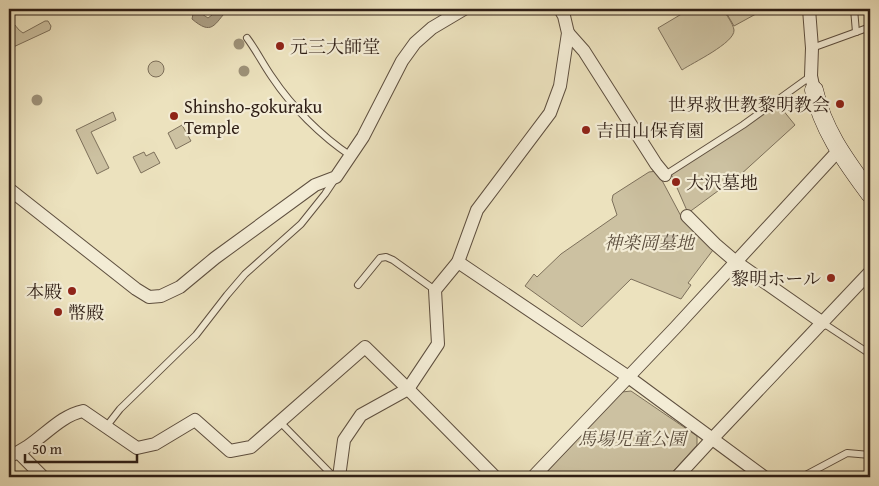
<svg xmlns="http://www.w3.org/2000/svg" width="879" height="486" font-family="'Gentium Book Plus','Noto Serif JP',serif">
  <rect width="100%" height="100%" fill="#ece2be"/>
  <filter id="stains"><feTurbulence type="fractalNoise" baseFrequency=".004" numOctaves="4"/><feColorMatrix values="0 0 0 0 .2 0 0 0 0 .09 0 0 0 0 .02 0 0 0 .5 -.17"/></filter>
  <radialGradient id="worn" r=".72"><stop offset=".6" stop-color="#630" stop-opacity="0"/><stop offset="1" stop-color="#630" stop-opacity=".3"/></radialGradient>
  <g fill="#ccc1a1" stroke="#7d705b">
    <path d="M 690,9 L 723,9 C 726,15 733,23 734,30 C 735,43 692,63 682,70 L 658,28 Z"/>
    <path d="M 724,9 L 765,9 L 734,26 Z"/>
    <path d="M 9,19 C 15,23 17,30 23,33 L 45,21 L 48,21 L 51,26 L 50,30 L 9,49 Z"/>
    <circle cx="156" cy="69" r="8"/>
    <path d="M 778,104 L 795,125 L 728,186 L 726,185 L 688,213 L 671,174 Z"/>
    <path d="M 113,112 L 116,120 L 91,132 L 109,168 L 97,174 L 76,130 Z"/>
    <path d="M 182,125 L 191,141 L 176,149 L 168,133 Z"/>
    <path d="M 144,152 L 146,156 L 154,152 L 160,163 L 141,173 L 133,157 Z"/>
    <path d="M 657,171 L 682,218 L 713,250 L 688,283 L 691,285 L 681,299 L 631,279 L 582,327 L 525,286 L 534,274 L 537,277 L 561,254 L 617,215 L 612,200 L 613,195 L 649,172 Z"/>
    <path d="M 631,391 L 697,436 L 697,445 L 668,477 L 542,477 L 622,392 Z"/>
  </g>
  <path fill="#ab9f85" stroke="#796b58" d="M 194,9 L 204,9 L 202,14 L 208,18 L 212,15 L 212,9 L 228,9 C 214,25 212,36 192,19 Z"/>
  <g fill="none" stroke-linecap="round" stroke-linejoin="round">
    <defs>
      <g id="lane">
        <path d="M 854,9 L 856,32"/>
        <path d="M 247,38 C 256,50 263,64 272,77 C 292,107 321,136 351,156"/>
        <path d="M 812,48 L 870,27"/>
        <path d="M 665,175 L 743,125 L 811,76"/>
        <path d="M 358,285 L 380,258 L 386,257 L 393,260 L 435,290"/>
        <path d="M 823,323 L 870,354"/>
        <path d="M 281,423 L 334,477"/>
        <path d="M 106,427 L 120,409 L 196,335 L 227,295 L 245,274 L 301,224 L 325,194 L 335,179"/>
        <path d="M 802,477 L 847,453 L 870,455"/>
      </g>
      <g id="street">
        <path d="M 809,9 L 812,48 L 811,76 L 814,90"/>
        <path d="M 568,33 L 584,51 L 656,164 L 665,175"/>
        <path d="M 9,189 L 136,289 L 149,297 L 161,296 L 180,287 L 215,258 L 315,185 L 336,177 L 363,137 L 402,61 L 415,43 L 432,28 L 464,9"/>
        <path d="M 687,216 L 715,244 L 736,262 L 823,323"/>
        <path d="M 458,262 L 627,376 L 764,477"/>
        <path d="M 19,453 L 43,477"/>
        <path d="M 9,456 C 38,446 55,417 83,411 L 137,448 L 155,444 L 195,420 L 230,451 L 251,447 L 365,347 L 408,389 L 495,477"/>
        <path d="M 339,477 L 344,440 L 361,415 L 408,389 L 438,344 L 435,290 L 458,262 L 477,210 L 550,113 L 560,86 L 568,33 L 564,16 L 560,9"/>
        <path d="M 533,477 L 675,328 L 838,151"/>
        <path d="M 677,477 L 712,439 L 870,272"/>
      </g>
      <path id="secondary" d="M 814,90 C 823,131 846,161 870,194"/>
    </defs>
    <use href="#lane" stroke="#5e4f3f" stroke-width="8"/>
    <use href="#street" stroke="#5e4f3f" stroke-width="14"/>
    <use href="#secondary" stroke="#2e1e15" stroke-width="19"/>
    <use href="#lane" stroke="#f3ecd5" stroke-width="6"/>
    <use href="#street" stroke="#f3ecd5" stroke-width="12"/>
    <use href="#secondary" stroke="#f3ecd5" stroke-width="18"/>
  </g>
  <g fill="#9d9178">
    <circle cx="239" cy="44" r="5.5"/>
    <circle cx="244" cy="71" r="5.5"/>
    <circle cx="37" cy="100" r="5.5"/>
  </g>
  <g fill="#8f2418" stroke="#f3ecd5" stroke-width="2">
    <circle cx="280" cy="46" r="5"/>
    <circle cx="840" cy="104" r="5"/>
    <circle cx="174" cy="116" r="5"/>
    <circle cx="586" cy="130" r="5"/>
    <circle cx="676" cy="182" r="5"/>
    <circle cx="831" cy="278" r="5"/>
    <circle cx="72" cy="291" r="5"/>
    <circle cx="58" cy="312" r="5"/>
  </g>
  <g text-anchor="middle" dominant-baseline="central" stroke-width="4.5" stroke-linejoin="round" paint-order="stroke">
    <g font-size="18" fill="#2e1e15" stroke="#f3ecd5" text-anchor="start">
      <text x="290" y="46">元三大師堂</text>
      <text x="830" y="104" text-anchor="end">世界救世教黎明教会</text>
      <text x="184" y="106">Shinsho-gokuraku<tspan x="184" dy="21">Temple</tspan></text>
      <text x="596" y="130">吉田山保育園</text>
      <text x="686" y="182">大沢墓地</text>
      <text x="821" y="278" text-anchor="end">黎明ホール</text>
      <text x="62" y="291" text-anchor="end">本殿</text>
      <text x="68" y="312">幣殿</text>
    </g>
    <g font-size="18" font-style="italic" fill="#5d4f3f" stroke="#f3ecd5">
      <text x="649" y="242">神楽岡墓地</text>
      <text x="632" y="438">馬場児童公園</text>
    </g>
  </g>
  <rect width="879" height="486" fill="none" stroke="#ece2be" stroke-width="30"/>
  <rect x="10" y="10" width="859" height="466" fill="none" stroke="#2e1e15" stroke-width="2.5"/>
  <rect x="15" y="15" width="849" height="456" fill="none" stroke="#2e1e15"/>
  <path d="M25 454v8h112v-8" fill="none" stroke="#2e1e15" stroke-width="2.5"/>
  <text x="32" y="454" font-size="15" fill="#2e1e15" stroke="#f3ecd5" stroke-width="4" paint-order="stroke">50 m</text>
  <rect width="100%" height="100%" filter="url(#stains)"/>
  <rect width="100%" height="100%" fill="url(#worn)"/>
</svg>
